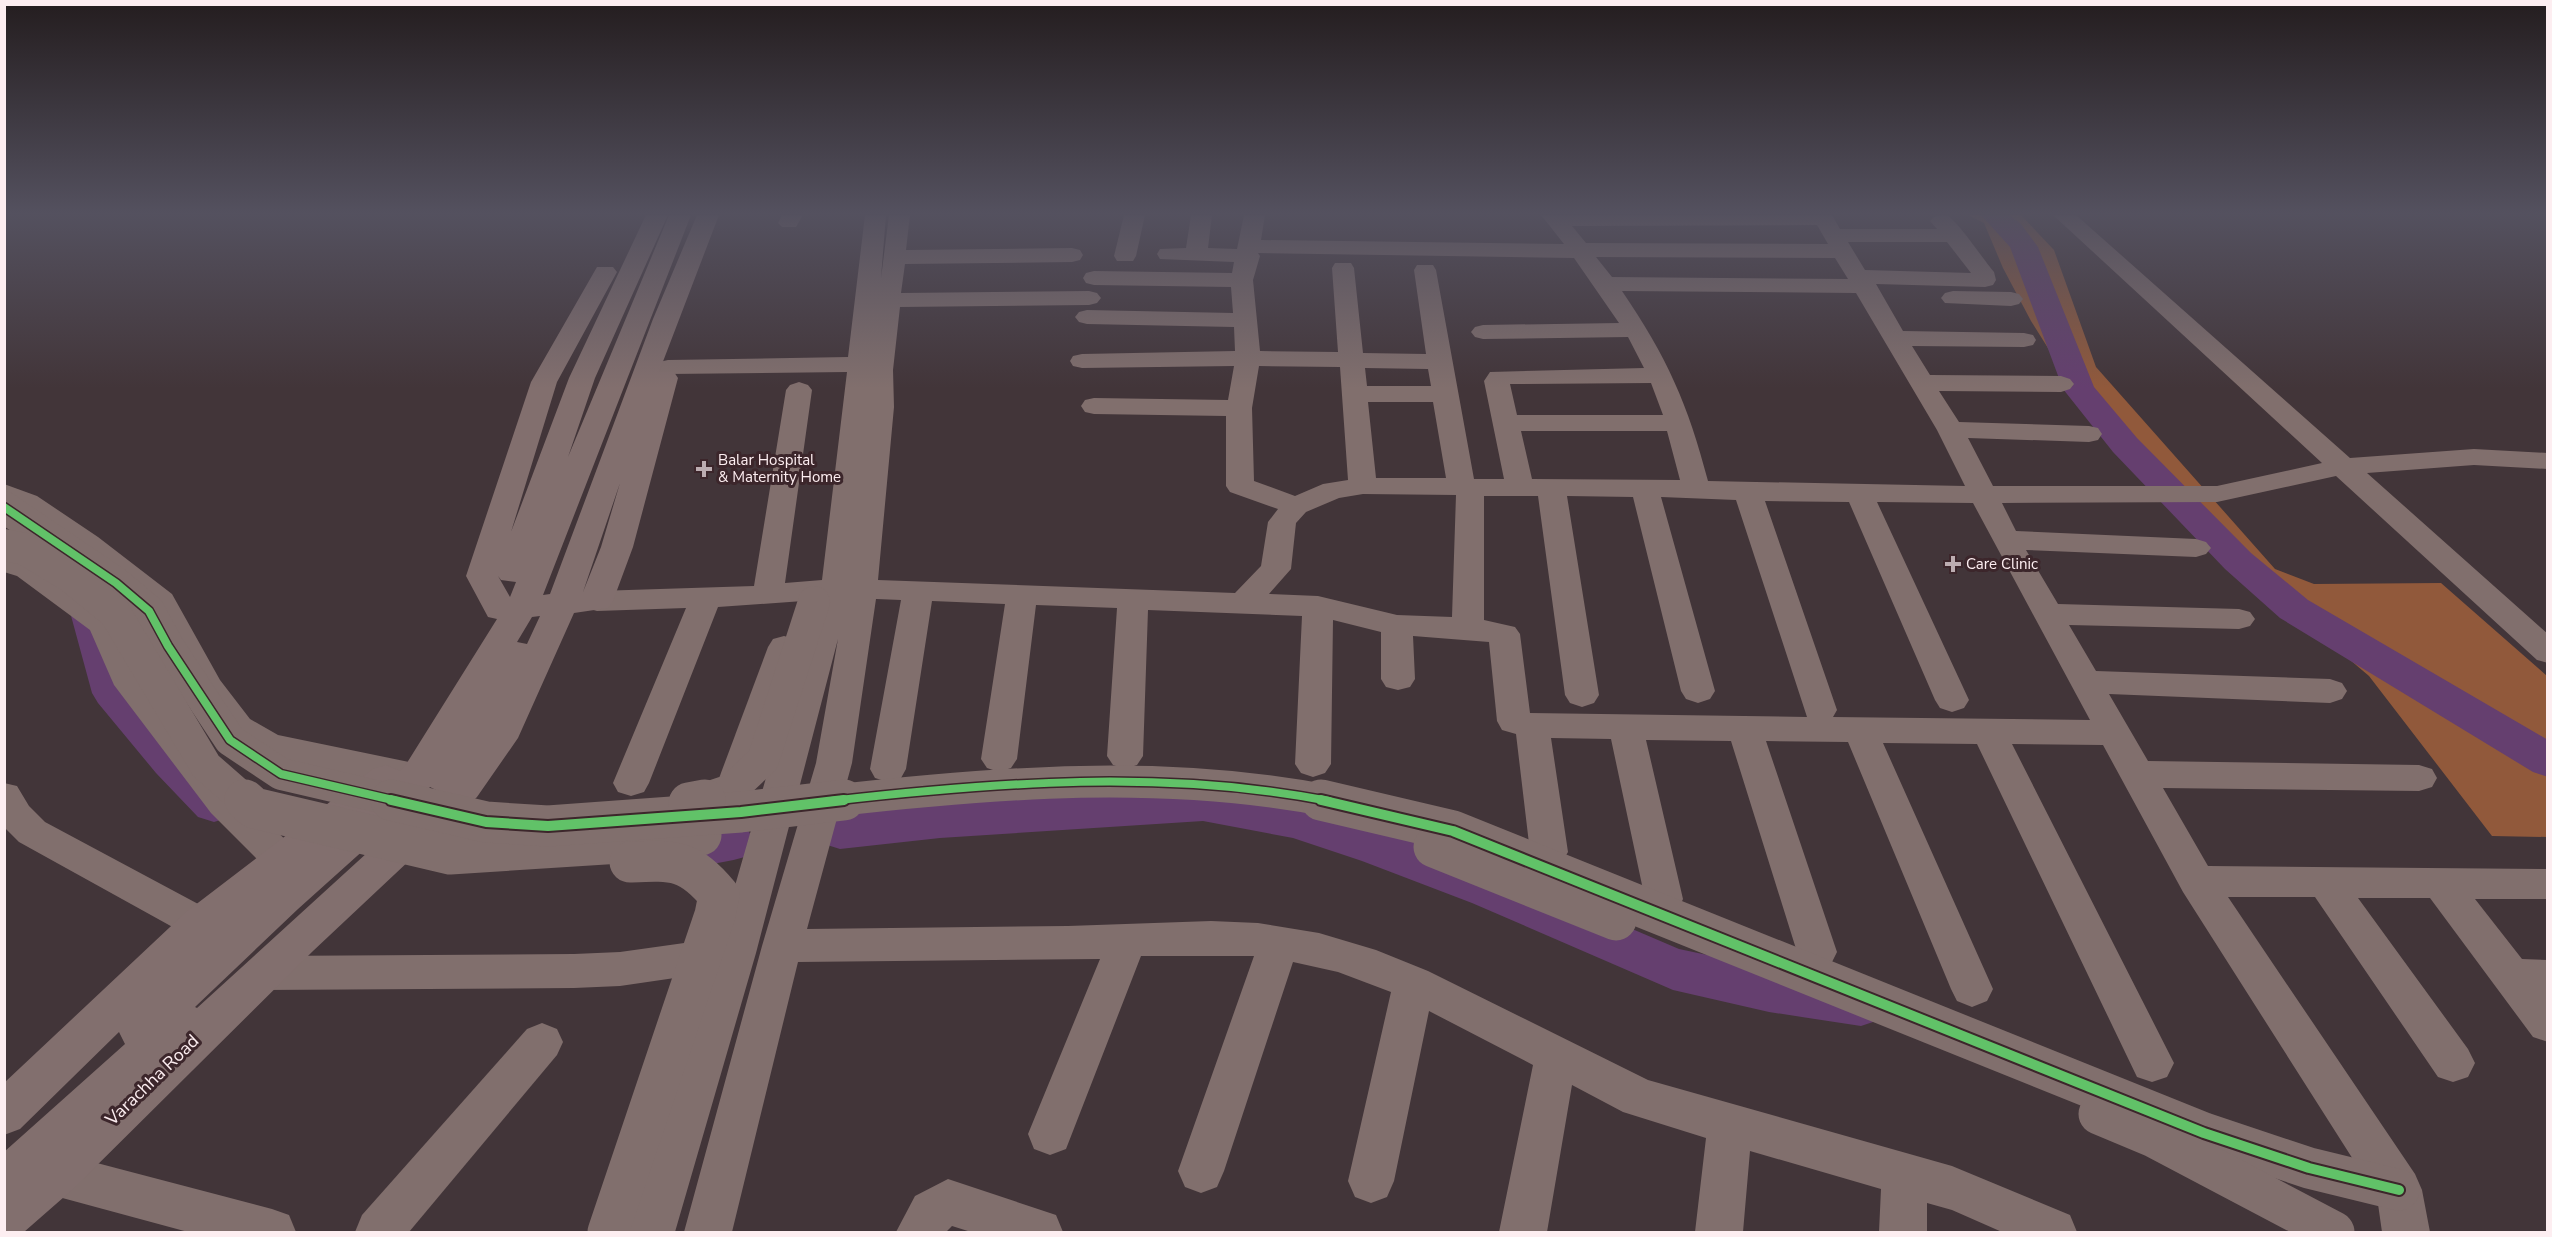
<svg xmlns="http://www.w3.org/2000/svg" width="2552" height="1237" font-family="'Nunito Sans',sans-serif">
  <rect width="100%" height="100%" fill="#423539"/>
  <path fill="#91593b" d="M 1968,215 L 2021,215 L 2054,250 L 2096,367 L 2275,569 L 2314,584 L 2441,583 L 2547,676 L 2547,837 L 2492,836 L 2369,676 L 2229,557 L 2157,485 L 2076,393 L 2031,321 L 2003,268 L 1984,223 Z"/>
  <g fill="none" stroke-linecap="round" stroke-linejoin="round">
    <g fill="#653f6f" fill-rule="evenodd">
      <path d="M 1981,215 L 2010,215 L 2021,224 L 2038,247 L 2094,387 L 2137,438 L 2251,553 L 2308,600 L 2548,740 L 2548,777 L 2533,772 L 2280,618 L 2225,569 L 2113,452 L 2063,389 L 2010,247 Z"/>
      <path d="M 89,599 L 103,603 L 108,612 L 132,688 L 186,751 L 230,793 L 237,805 L 230,817 L 214,822 L 198,817 L 156,773 L 98,703 L 92,693 L 70,612 L 75,603 Z"/>
      <path d="M 1203,787 L 1294,804 L 1394,835 L 1506,875 L 1679,949 L 1769,968 L 1861,982 L 1879,988 L 1887,1004 L 1879,1020 L 1861,1026 L 1769,1012 L 1673,990 L 1472,903 L 1362,861 L 1293,838 L 1203,821 L 940,838 L 840,849 L 824,844 L 817,831 L 824,818 L 840,813 L 940,804 Z"/>
      <path d="M 732,825 L 748,830 L 755,843 L 748,856 C 719,865 678,870 649,861 L 642,848 L 649,835 L 665,830 Z"/>
    </g>
    <g fill="#816f6d" fill-rule="evenodd">
      <path d="M 782,215 L 803,215 L 796,227 L 782,227 L 778,223 Z"/>
      <path d="M 865,215 L 886,215 L 881,278 L 889,215 L 910,215 L 906,250 L 1072,248 L 1080,250 L 1083,255 L 1080,260 L 1072,262 L 905,264 L 901,293 L 1089,291 L 1097,293 L 1101,298 L 1097,303 L 1089,305 L 900,307 L 893,370 L 894,407 L 878,580 L 1235,593 L 1261,566 L 1268,522 L 1278,509 L 1230,492 L 1226,486 L 1226,416 L 1094,414 L 1085,412 L 1081,406 L 1085,400 L 1094,398 L 1228,400 L 1234,366 L 1082,368 L 1073,366 L 1070,361 L 1073,356 L 1082,354 L 1235,351 L 1234,327 L 1087,324 L 1079,322 L 1075,317 L 1079,312 L 1087,310 L 1233,313 L 1231,287 L 1094,285 L 1086,283 L 1083,278 L 1086,273 L 1094,271 L 1232,273 L 1234,262 L 1160,259 L 1157,254 L 1160,249 L 1186,248 L 1191,215 L 1212,215 L 1208,248 L 1237,249 L 1244,215 L 1265,215 L 1261,240 L 1564,244 L 1541,215 L 1832,215 L 1840,229 L 1937,229 L 1930,221 L 1934,217 C 1938,215 1944,214 1948,216 C 1959,223 1983,259 1994,272 L 1996,280 L 1993,285 L 1985,287 L 1876,284 L 1903,331 L 2024,333 L 2033,335 L 2036,340 L 2033,345 L 2024,347 L 1912,346 L 1930,375 L 2061,376 L 2070,379 L 2074,384 L 2070,389 L 2061,392 L 1939,391 L 1959,422 L 2089,426 L 2098,428 L 2102,434 L 2098,440 L 2089,442 L 1968,438 L 1993,486 L 2217,486 L 2322,463 L 2053,215 L 2076,215 L 2350,458 L 2474,449 L 2548,453 L 2548,469 L 2474,465 L 2367,473 L 2548,634 L 2548,663 L 2537,660 L 2336,476 L 2217,502 L 2002,503 L 2016,531 L 2196,539 L 2206,542 L 2211,548 L 2206,554 L 2196,557 L 2026,550 L 2058,604 L 2239,609 L 2250,612 L 2255,619 L 2250,626 L 2239,629 L 2069,625 L 2096,671 L 2330,679 L 2342,683 L 2347,691 L 2342,699 L 2330,703 L 2109,694 L 2148,761 L 2419,765 L 2432,769 L 2437,778 L 2432,787 L 2419,791 L 2163,788 L 2208,866 L 2548,869 L 2548,899 L 2475,899 L 2522,959 L 2548,960 L 2548,1042 L 2533,1037 L 2430,898 L 2358,898 L 2468,1049 L 2475,1063 L 2468,1077 L 2453,1082 L 2438,1077 L 2315,897 L 2228,897 L 2415,1174 L 2422,1190 L 2430,1232 L 2382,1232 L 2377,1197 L 2183,892 L 2103,745 L 2012,744 L 2174,1063 L 2167,1077 L 2152,1082 L 2137,1077 L 1977,744 L 1883,743 L 1993,989 L 1987,1001 L 1972,1007 L 1957,1001 L 1951,989 L 1848,742 L 1766,741 L 1837,952 L 1831,964 L 1817,969 L 1803,964 L 1797,952 L 1731,741 L 1646,740 L 1683,899 L 1678,910 L 1664,915 L 1650,910 L 1645,899 L 1611,739 L 1551,738 L 1568,852 L 1562,862 L 1549,867 L 1536,862 L 1530,852 L 1516,734 L 1502,730 L 1497,721 L 1489,642 L 1413,636 L 1415,679 L 1410,687 L 1398,690 L 1386,687 L 1381,679 L 1381,632 L 1333,620 L 1331,764 L 1325,773 L 1313,777 L 1301,773 L 1295,764 L 1302,616 L 1148,610 L 1143,756 L 1137,765 L 1125,769 L 1113,765 L 1107,756 L 1117,608 L 1036,605 L 1017,759 L 1011,768 L 999,772 L 987,768 L 981,759 L 1005,604 L 932,601 L 906,769 L 901,778 L 888,782 L 875,778 L 870,769 L 901,600 L 876,599 L 852,763 L 807,929 L 1068,926 L 1211,921 L 1258,923 L 1319,933 L 1376,950 L 1428,971 L 1648,1080 L 1952,1166 L 2070,1215 L 2077,1232 L 2002,1232 L 1952,1210 L 1927,1203 L 1927,1232 L 1879,1232 L 1881,1189 L 1750,1151 L 1743,1232 L 1695,1232 L 1706,1138 L 1623,1112 L 1572,1085 L 1547,1232 L 1499,1232 L 1533,1065 L 1429,1011 L 1394,1181 L 1387,1197 L 1371,1203 L 1355,1197 L 1348,1181 L 1391,992 L 1338,972 L 1293,962 L 1224,1171 L 1217,1187 L 1201,1193 L 1185,1187 L 1178,1171 L 1254,956 L 1141,956 L 1066,1149 L 1050,1155 L 1034,1149 L 1028,1134 L 1100,959 L 798,962 L 732,1232 L 684,1232 L 762,946 L 816,763 L 838,639 L 756,953 L 675,1232 L 627,1232 L 709,973 L 620,986 L 574,988 L 263,990 L 249,985 L 243,973 L 249,961 L 263,956 L 574,954 L 620,952 L 720,938 L 817,600 L 718,607 L 649,783 L 644,792 L 631,796 L 618,792 L 613,783 L 686,608 L 597,611 L 586,608 L 581,601 L 586,594 L 597,591 L 754,586 L 786,390 L 790,385 L 799,382 L 808,385 L 812,390 L 785,583 L 822,580 L 847,372 L 668,374 L 659,372 L 656,367 L 659,362 L 668,360 L 848,357 ZM 1817,225 L 1828,244 L 1586,243 L 1572,226 ZM 1848,242 L 1947,242 L 1971,273 L 1865,270 ZM 1258,253 L 1574,258 L 1619,323 L 1483,325 L 1475,327 L 1471,332 L 1475,337 L 1483,339 L 1628,337 L 1644,368 L 1490,372 L 1484,381 L 1504,479 L 1474,479 L 1436,270 L 1433,265 L 1417,265 L 1414,270 L 1426,354 L 1363,353 L 1354,268 L 1351,263 L 1335,263 L 1332,268 L 1338,352 L 1260,351 L 1253,280 L 1260,256 ZM 1596,257 L 1835,258 L 1848,279 L 1612,277 ZM 1622,291 L 1856,293 L 1937,430 L 1965,486 L 1708,481 C 1688,404 1667,357 1622,291 ZM 1259,366 L 1340,367 L 1348,480 L 1323,484 L 1295,496 L 1254,481 L 1252,408 ZM 1365,368 L 1428,369 L 1431,386 L 1367,386 ZM 1651,383 L 1663,415 L 1517,415 L 1510,384 ZM 1368,402 L 1433,402 L 1446,478 L 1376,478 ZM 1521,431 L 1667,431 L 1680,480 L 1532,479 ZM 1363,494 L 1456,495 L 1452,617 L 1397,615 L 1318,596 L 1269,594 L 1291,569 L 1296,523 L 1306,512 L 1339,498 ZM 1484,496 L 1538,496 L 1565,695 L 1570,703 L 1582,707 L 1594,703 L 1599,695 L 1567,496 L 1633,497 L 1681,691 L 1686,699 L 1698,703 L 1710,699 L 1715,691 L 1661,497 L 1736,500 L 1807,717 L 1530,713 L 1520,634 L 1515,627 L 1484,620 ZM 1765,501 L 1849,502 L 1935,700 L 1940,708 L 1952,712 L 1964,708 L 1969,700 L 1877,502 L 1973,503 L 2090,720 L 1833,717 L 1837,710 Z"/>
      <path d="M 1124,215 L 1145,215 L 1136,256 L 1133,261 L 1117,261 L 1114,256 Z"/>
      <path d="M 1953,291 L 2011,292 L 2019,294 L 2023,299 L 2019,304 L 2011,306 L 1945,303 L 1941,298 L 1945,293 Z"/>
      <path d="M 4,484 L 37,496 L 98,537 L 172,594 L 220,680 L 250,719 L 278,735 L 409,762 L 414,771 L 409,780 L 396,784 L 326,772 L 256,754 L 226,737 L 190,686 L 149,607 L 78,549 L 17,508 L 4,503 Z"/>
      <path d="M 4,553 L 39,562 L 114,617 L 141,673 L 237,793 L 295,849 L 301,860 L 295,871 L 282,875 L 269,871 L 211,813 L 114,685 L 90,630 L 17,576 L 4,572 Z"/>
      <path d="M 784,636 L 795,639 L 800,647 L 751,789 L 746,799 L 733,802 L 720,799 L 715,789 L 768,647 L 773,639 Z"/>
      <path d="M 4,783 L 17,786 L 29,806 L 45,822 L 215,913 L 221,924 L 215,935 L 201,940 L 187,935 L 19,842 L 4,827 Z"/>
      <path d="M 542,1023 L 557,1029 L 563,1042 L 557,1055 L 409,1232 L 355,1232 L 362,1215 L 527,1029 Z"/>
      <path d="M 55,1152 L 272,1209 L 289,1215 L 296,1232 L 188,1232 L 55,1196 L 39,1190 L 32,1174 L 39,1158 Z"/>
      <path d="M 948,1179 L 1056,1215 L 1063,1232 L 971,1232 L 952,1226 L 946,1232 L 896,1232 L 915,1196 Z"/>
    </g>
    <path fill="#826f6e" fill-rule="evenodd" d="M 646,215 L 668,215 L 595,378 L 568,457 L 669,215 L 691,215 L 543,595 L 550,594 L 653,319 L 697,215 L 719,215 L 659,372 L 674,372 L 678,378 L 633,547 L 613,601 L 608,608 L 574,613 L 518,738 L 477,797 L 313,951 L 72,1190 L 24,1232 L 4,1232 L 4,1152 L 125,1044 L 119,1032 L 20,1129 L 4,1135 L 4,1083 L 186,912 L 373,769 L 386,765 L 400,771 L 405,766 L 497,619 L 488,617 L 466,576 L 531,382 L 597,267 L 613,267 L 617,272 L 557,382 L 511,532 L 569,378 ZM 620,483 L 601,547 L 583,592 ZM 498,576 L 501,580 L 516,582 L 510,597 ZM 540,616 L 527,644 L 517,642 L 532,617 ZM 430,787 L 436,790 L 197,1008 L 195,1007 L 298,909 L 415,804 Z"/>
    <g stroke="#816f6d" stroke-width="32">
      <path d="M 4,507 L 116,583 L 149,611 L 168,646 L 230,740 L 281,774 L 397,801"/>
      <path d="M 4,545 L 25,549 L 71,577 L 115,613 L 206,766 L 246,801"/>
      <path d="M 698,801 L 731,790 L 763,760 L 814,602"/>
      <path d="M 831,801 C 996,782 1165,769 1329,801"/>
    </g>
    <g stroke="#816f6d" stroke-width="41">
      <path d="M 245,800 L 254,808 L 450,854 L 652,841 L 701,835"/>
      <path d="M 391,800 L 486,822 L 548,826 L 741,812 L 844,800"/>
      <path d="M 1321,800 L 1453,831 L 2204,1133 L 2309,1168 L 2399,1190"/>
      <path d="M 689,803 L 705,800"/>
      <path d="M 1434,847 L 1616,920"/>
      <path d="M 2099,1114 L 2154,1137 L 2334,1232"/>
      <path d="M 608,1232 L 715,915 L 719,895 C 689,859 674,860 630,862"/>
    </g>
    <defs>
      <g id="cycleway-far1">
        <path d="M 4,507 L 116,583 L 149,611 L 168,646 L 230,740 L 281,774 L 397,801"/>
        <path d="M 831,801 C 996,782 1165,769 1329,801"/>
      </g>
      <g id="cycleway">
        <path d="M 391,800 L 486,822 L 548,826 L 741,812 L 844,800"/>
        <path d="M 1321,800 L 1453,831 L 2204,1133 L 2309,1168 L 2399,1190"/>
      </g>
    </defs>
    <use href="#cycleway-far1" stroke="#3c262b" stroke-width="11"/>
    <use href="#cycleway" stroke="#3c262b" stroke-width="14"/>
    <use href="#cycleway-far1" stroke="#61c268" stroke-width="8"/>
    <use href="#cycleway" stroke="#61c268" stroke-width="10"/>
  </g>
  <linearGradient id="sky" x2="0" y2="1"><stop stop-color="#241d1f"/><stop offset="0.55" stop-color="#54515f"/><stop offset="1" stop-color="#54515f" stop-opacity="0"/></linearGradient>
  <rect width="2552" height="388" fill="url(#sky)"/>
  <g fill="#bcadb1" stroke="#3c262b" stroke-width="2">
    <path d="M701 460h6v6h6v6h-6v6h-6v-6h-6v-6h6z"/>
    <path d="M1950 555h6v6h6v6h-6v6h-6v-6h-6v-6h6z"/>
  </g>
  <g text-anchor="middle" dominant-baseline="central" stroke-width="6" stroke-linejoin="round" paint-order="stroke">
    <g font-size="15" fill="#fdeef1" stroke="#3c262b" text-anchor="start">
      <text x="718" y="460">Balar Hospital<tspan x="718" dy="17">&amp; Maternity Home</tspan></text>
      <text x="1966" y="564">Care Clinic</text>
    </g>
    <g font-size="18" fill="#fdeef1" stroke="#3c262b">
      <text transform="translate(152 1080) rotate(-44)">Varachha Road</text>
    </g>
  </g>
  <rect width="2552" height="1237" fill="none" stroke="#fdeef1" stroke-width="12"/>
</svg>
